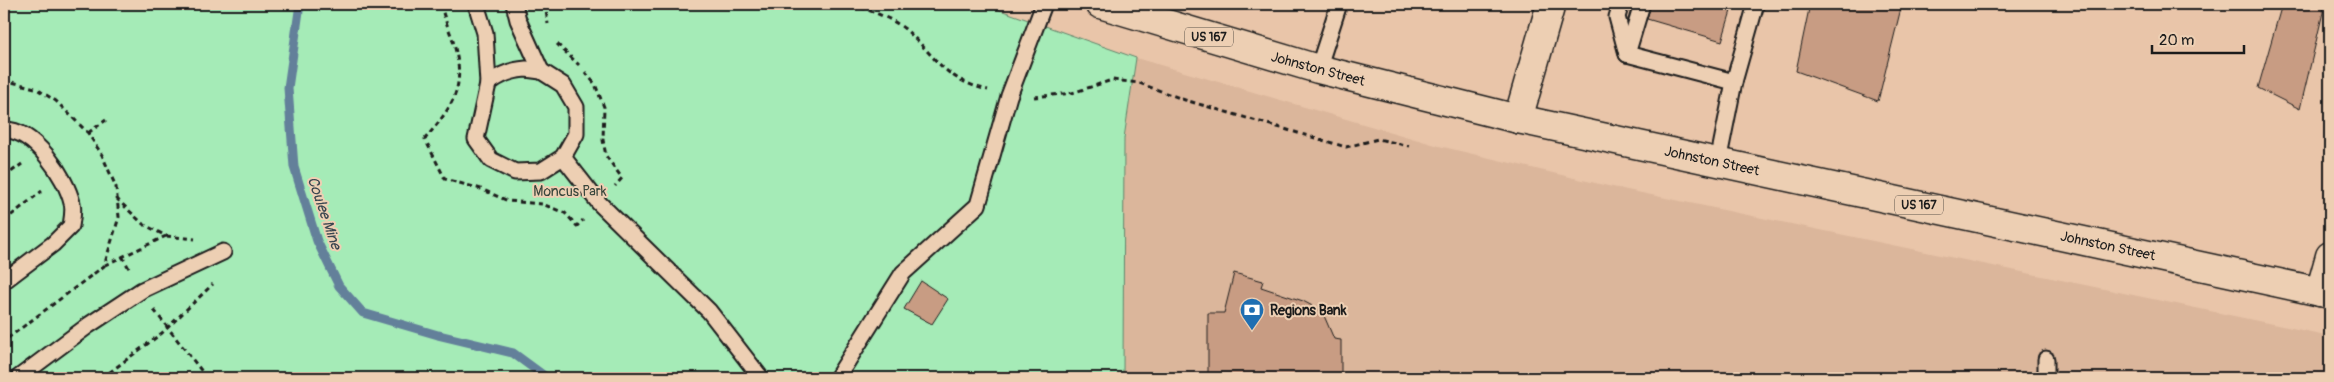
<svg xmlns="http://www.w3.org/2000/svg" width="2334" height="382" font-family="Pangolin,sans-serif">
  <rect width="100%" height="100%" fill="#e9c5a9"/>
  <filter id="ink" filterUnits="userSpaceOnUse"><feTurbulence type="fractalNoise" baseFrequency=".02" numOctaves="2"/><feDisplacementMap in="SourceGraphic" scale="10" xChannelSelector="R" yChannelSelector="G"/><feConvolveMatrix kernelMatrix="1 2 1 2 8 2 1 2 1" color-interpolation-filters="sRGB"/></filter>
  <g filter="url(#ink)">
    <path fill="#dbb69b" d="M 1136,58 L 1439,146 L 1608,186 L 2330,336 L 2330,378 L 1123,378 L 1124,138 Z"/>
    <path fill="#a5ebb7" stroke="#60846a" d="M 4,4 L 983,4 L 1136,58 L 1124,138 L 1123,378 L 4,378 Z"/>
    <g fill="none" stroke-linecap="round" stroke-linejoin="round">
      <path stroke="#63809a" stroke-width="9" d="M 300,4 L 288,88 L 294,167 L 317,241 L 339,286 L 363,313 L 438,335 L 513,353 L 547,378"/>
    </g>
    <g fill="#c89c83" stroke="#1c1c1c">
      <path d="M 1651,4 L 1733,4 L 1722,41 L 1647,19 Z"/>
      <path d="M 1810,4 L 1902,4 L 1878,101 L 1796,71 Z"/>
      <path d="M 2282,4 L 2325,4 L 2300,109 L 2258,88 Z"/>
      <path d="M 1234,273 L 1263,281 L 1261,287 L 1303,301 L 1320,310 L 1325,318 L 1334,339 L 1341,340 L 1341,378 L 1208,378 L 1208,313 L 1224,313 Z"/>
      <path d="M 921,281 L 948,299 L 932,324 L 904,309 Z"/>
    </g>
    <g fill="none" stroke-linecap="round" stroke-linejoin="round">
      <defs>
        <g id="lane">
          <path d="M 476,4 L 485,33 L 488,84"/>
          <path d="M 514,4 L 518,20 L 541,71"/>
          <path d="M 1621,4 L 1617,17 L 1627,54"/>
          <path d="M 1627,54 L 1734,82 L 1718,162"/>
          <path d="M 1627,54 L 1642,4"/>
          <path d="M 526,69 L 541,71 L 563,85 L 576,107 L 576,134 L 563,157 L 541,171 L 515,172 L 491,160 L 476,139 L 488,84 C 500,74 511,70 526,69 Z"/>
          <path d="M 1318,69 L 1339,4"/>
          <path d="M 1734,82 L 1756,4"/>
          <path d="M 4,130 C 34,129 66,177 72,203 C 74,210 72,219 71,226 L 53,244 L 4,281"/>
          <path d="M 563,157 L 599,203 L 709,311 L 761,378"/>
          <path d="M 2046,359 L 2046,378"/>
          <path d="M 18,378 L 89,325 L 142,290 L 223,252"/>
          <path d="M 837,378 L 903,273 L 978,205 L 1009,96 L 1044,4"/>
        </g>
        <path id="street" d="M 2320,292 L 2330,256"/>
        <path id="secondary" d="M 1518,119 L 1551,4"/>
        <path id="primary" d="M 1100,4 L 1318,69 L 1518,119 L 2330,294"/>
      </defs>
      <use href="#lane" stroke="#1c1c1c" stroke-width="19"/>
      <use href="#street" stroke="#1c1c1c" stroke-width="31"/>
      <use href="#secondary" stroke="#1c1c1c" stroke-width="31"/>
      <use href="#primary" stroke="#1c1c1c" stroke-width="31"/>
      <g stroke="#1c1c1c" stroke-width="3" stroke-dasharray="5 4" stroke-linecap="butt">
        <path d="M 441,4 C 443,16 449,29 453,41 C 467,87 454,104 425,139 L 445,179 L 481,189 L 508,201 L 542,204 L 565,213 L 577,226 L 583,220"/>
        <path d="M 545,4 L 548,24"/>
        <path d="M 852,4 C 870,11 890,17 905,29 C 937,57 942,79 988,90"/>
        <path d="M 557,44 L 579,65"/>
        <path d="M 585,72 L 595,84 L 604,107 L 603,140 L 606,156 L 622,178 L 615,186"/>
        <path d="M 4,80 L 35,88 L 56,101 L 88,133 L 102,155 L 116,187 L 119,217 L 104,266 L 4,341"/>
        <path d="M 1034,97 L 1072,93 L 1112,80 L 1139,83 L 1185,100 L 1346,147 L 1378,139 L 1409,146"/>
        <path d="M 88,133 L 106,120"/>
        <path d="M 4,177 L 22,164"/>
        <path d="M 4,221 L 42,191"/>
        <path d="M 166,236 L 195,239"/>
        <path d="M 122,256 L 130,270"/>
        <path d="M 105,265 L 166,236 L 143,224 L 117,199"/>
        <path d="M 154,310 L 207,378"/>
        <path d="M 102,378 L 162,333 L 213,284"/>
      </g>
      <use href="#lane" stroke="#edcfb3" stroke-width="15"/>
      <use href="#street" stroke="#edcfb3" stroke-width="28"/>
      <use href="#secondary" stroke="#edcfb3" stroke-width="28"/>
      <use href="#primary" stroke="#edcfb3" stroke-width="28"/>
    </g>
  </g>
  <defs>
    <symbol id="bank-pin" viewBox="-11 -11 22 30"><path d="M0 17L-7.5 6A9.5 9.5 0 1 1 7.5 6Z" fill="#1f6fb2" stroke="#edcfb3"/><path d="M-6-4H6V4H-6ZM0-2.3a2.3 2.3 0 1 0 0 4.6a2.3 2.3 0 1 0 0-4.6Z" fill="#fff"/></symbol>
  </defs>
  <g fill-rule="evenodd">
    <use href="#bank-pin" x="1238" y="296" width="28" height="38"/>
  </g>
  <g text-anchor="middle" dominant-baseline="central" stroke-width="4" stroke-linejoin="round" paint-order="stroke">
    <g fill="#edcfb3" stroke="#5b5249" stroke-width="1">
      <rect x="1185" y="27.5" width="48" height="19" rx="4"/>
      <rect x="1895" y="195.5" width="48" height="19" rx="4"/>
    </g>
    <g font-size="12" font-weight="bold" fill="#1c1c1c">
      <text x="1209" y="37">US 167</text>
      <text x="1919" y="205">US 167</text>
    </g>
    <g font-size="14" fill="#1c1c1c" stroke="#edcfb3">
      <text transform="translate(1318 69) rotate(15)">Johnston Street</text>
      <text transform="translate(1712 161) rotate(12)">Johnston Street</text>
      <text transform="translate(2108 246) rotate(12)">Johnston Street</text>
    </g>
    <g font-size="14" fill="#37453b" stroke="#edcfb3">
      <text x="570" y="191">Moncus Park</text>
    </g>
    <g font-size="14" font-weight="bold" fill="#1c1c1c" stroke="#edcfb3" text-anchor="start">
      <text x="1270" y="310">Regions Bank</text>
    </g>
    <g font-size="15" font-style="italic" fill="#3a4650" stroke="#edcfb3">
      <text transform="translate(324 213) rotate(71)">Coulee Mine</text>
    </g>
  </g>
  <rect width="2334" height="382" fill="none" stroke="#edcfb3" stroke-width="20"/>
  <rect x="10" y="10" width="2314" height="362" fill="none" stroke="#1c1c1c" stroke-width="2" filter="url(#ink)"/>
  <path d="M2152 45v8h92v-8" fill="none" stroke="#1c1c1c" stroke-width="2.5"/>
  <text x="2159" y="45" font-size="15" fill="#1c1c1c" stroke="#edcfb3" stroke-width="4" paint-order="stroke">20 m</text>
</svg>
